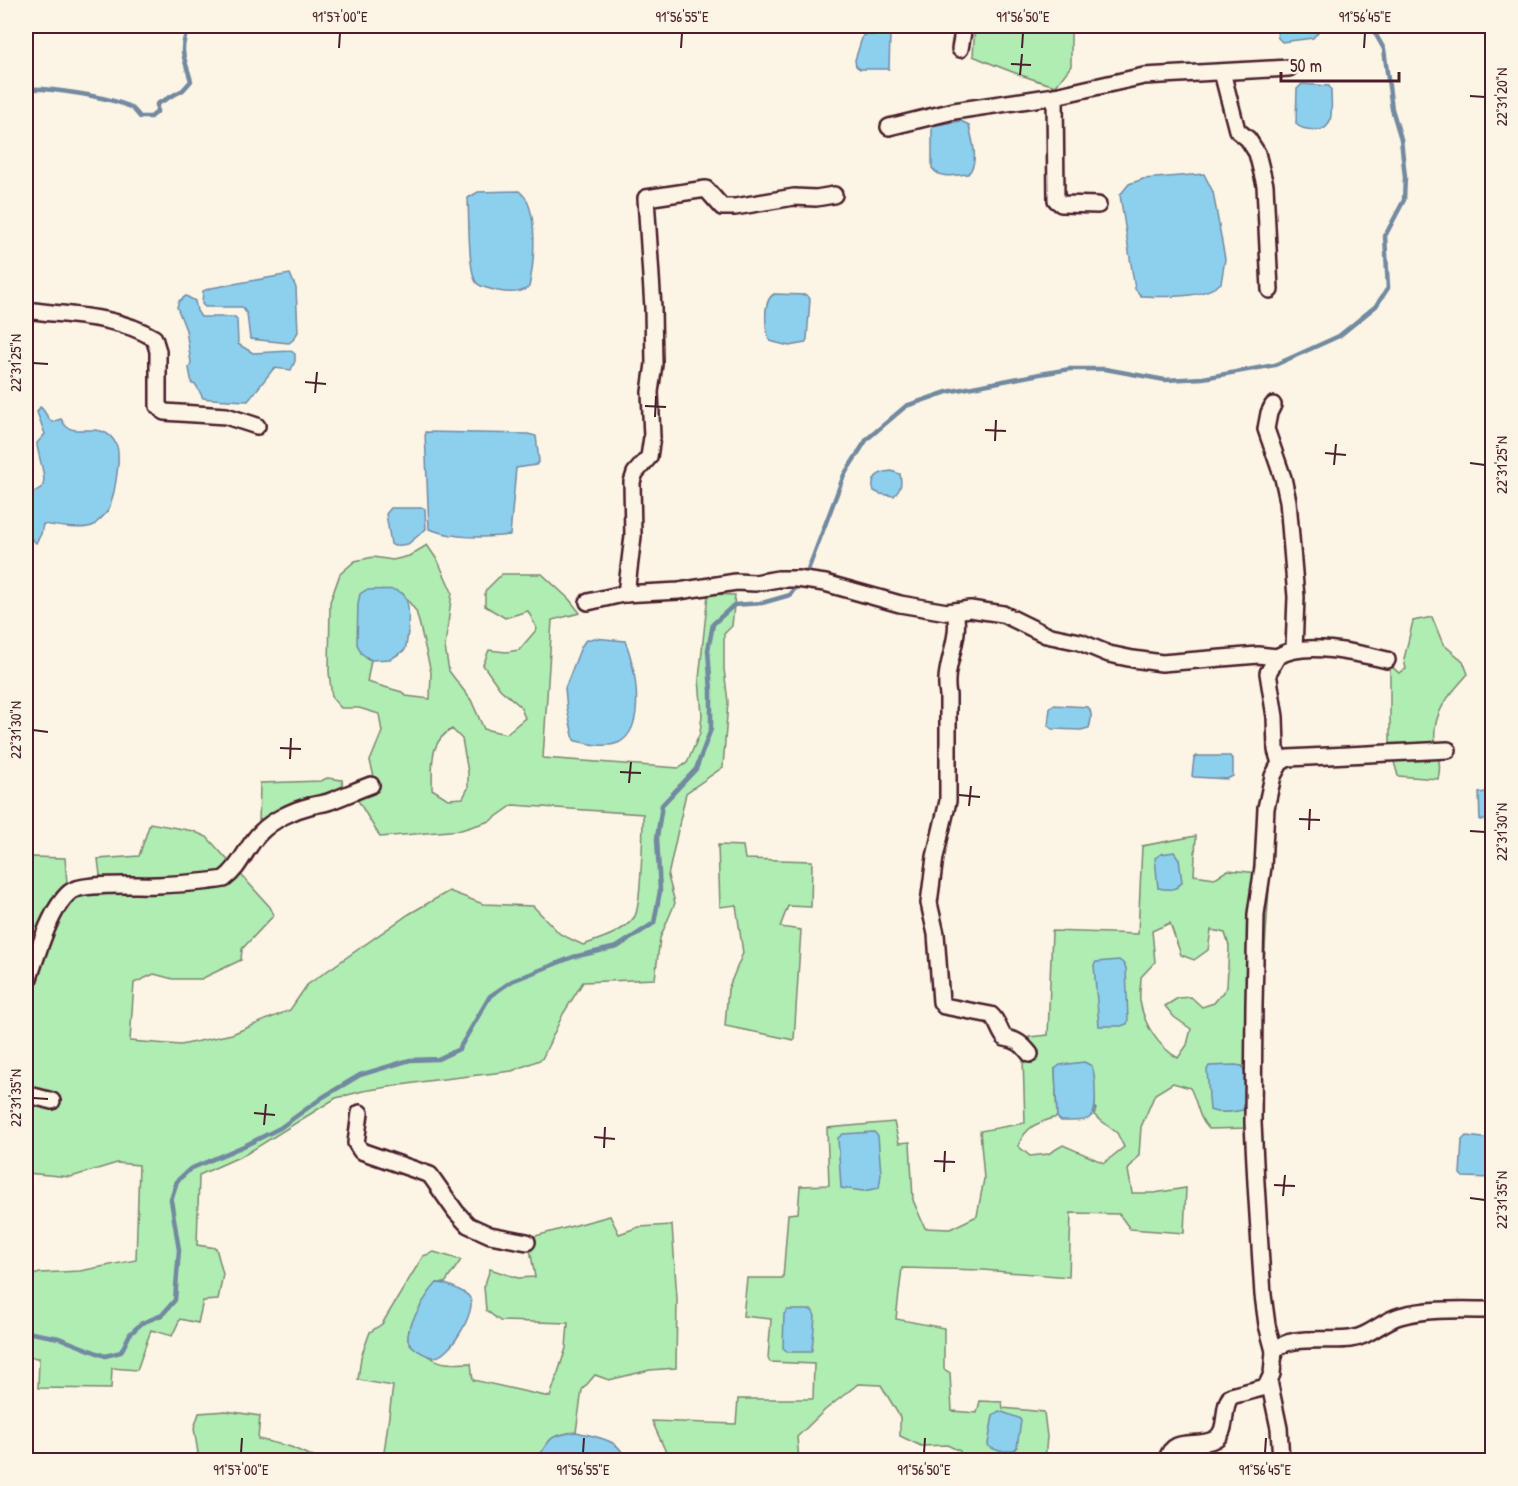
<svg xmlns="http://www.w3.org/2000/svg" width="1518" height="1486" font-family="'Patrick Hand',sans-serif">
  <rect width="100%" height="100%" fill="#fcf5e5"/>
  <filter id="ink" filterUnits="userSpaceOnUse"><feTurbulence type="fractalNoise" baseFrequency=".0167" numOctaves="2"/><feDisplacementMap in="SourceGraphic" scale="12" xChannelSelector="R" yChannelSelector="G"/><feConvolveMatrix kernelMatrix="1 2 1 2 8 2 1 2 1" color-interpolation-filters="sRGB"/></filter>
  <g filter="url(#ink)">
    <g fill="#afedb3" stroke="#7c866f" stroke-width="1.5" fill-rule="evenodd">
      <path d="M 975,26 L 1071,26 L 1071,66 L 1056,86 C 1028,79 1001,68 973,56 Z"/>
      <path d="M 427,545 L 438,561 L 452,592 L 445,647 L 449,671 L 471,700 L 484,729 L 506,734 L 525,718 L 520,706 L 500,689 L 483,665 L 489,650 L 506,652 L 519,650 L 537,629 L 528,611 L 505,618 L 485,606 L 485,591 L 502,574 L 542,574 L 569,599 L 580,613 L 552,620 L 543,758 L 679,768 L 687,763 L 700,733 L 702,715 L 699,679 L 708,594 L 735,595 L 732,626 L 724,634 L 724,669 L 728,702 L 723,767 L 686,793 L 668,876 L 675,903 L 660,938 L 655,979 L 583,982 L 563,1014 L 542,1059 L 512,1071 L 427,1081 L 363,1091 L 336,1098 L 246,1154 L 199,1175 L 197,1245 L 216,1248 L 223,1274 L 218,1300 L 203,1301 L 198,1323 L 180,1319 L 172,1336 L 151,1330 L 137,1370 L 112,1368 L 111,1389 L 38,1388 L 39,1358 L 26,1357 L 26,1277 L 40,1273 L 80,1271 L 136,1260 L 139,1165 L 117,1163 L 71,1177 L 26,1173 L 26,860 L 33,857 L 65,858 L 67,883 L 77,897 L 102,891 L 98,859 L 139,856 L 150,823 L 193,831 L 207,837 L 270,907 L 274,915 L 242,949 L 241,960 L 201,979 L 173,979 L 154,974 L 134,983 L 130,1041 L 181,1045 L 232,1034 L 290,1010 L 307,985 L 409,914 L 449,891 L 483,904 L 533,906 L 560,934 L 583,945 C 600,939 625,932 635,916 C 641,904 643,831 643,814 L 513,805 L 490,821 L 461,830 L 380,837 L 357,799 L 371,794 L 376,784 L 370,761 L 382,732 L 379,714 L 359,708 L 341,708 L 332,698 L 329,672 L 330,602 L 340,574 L 355,561 L 373,557 L 393,560 L 409,556 ZM 402,593 L 416,611 L 419,622 L 431,672 L 430,699 L 406,696 L 402,692 L 367,682 L 371,660 L 366,658 ZM 452,729 L 462,739 L 468,772 L 468,788 L 463,798 L 448,799 L 432,789 C 433,764 428,743 452,729 Z"/>
      <path d="M 1432,617 L 1443,644 L 1463,661 L 1468,674 C 1450,694 1432,712 1435,741 C 1437,755 1442,764 1438,779 L 1398,776 L 1390,748 L 1390,665 L 1399,673 L 1406,669 L 1404,659 L 1413,621 Z"/>
      <path d="M 327,778 L 342,780 L 343,791 L 259,824 L 260,783 L 321,781 Z"/>
      <path d="M 1196,836 L 1194,875 L 1215,878 L 1228,870 L 1270,874 L 1263,978 L 1261,1060 L 1250,1128 L 1209,1129 C 1197,1117 1198,1102 1190,1088 L 1173,1083 L 1155,1094 L 1141,1127 L 1139,1155 L 1128,1170 L 1132,1193 L 1154,1193 L 1186,1188 L 1184,1233 L 1130,1229 L 1119,1214 L 1071,1213 L 1069,1277 L 983,1270 L 902,1268 L 896,1319 L 944,1328 L 944,1369 L 950,1373 L 952,1411 L 977,1413 L 980,1401 L 1002,1402 L 1003,1408 L 1044,1412 L 1047,1437 L 1045,1460 L 961,1460 L 960,1451 L 947,1445 L 921,1446 L 900,1436 L 900,1417 L 881,1385 L 858,1384 L 825,1410 L 797,1437 L 799,1460 L 694,1460 L 665,1450 L 652,1421 L 736,1424 L 738,1399 L 813,1399 L 814,1364 L 770,1362 L 768,1358 L 771,1319 L 743,1316 L 747,1278 L 783,1278 L 788,1214 L 798,1213 L 800,1186 L 829,1185 L 827,1128 L 894,1122 L 899,1143 L 910,1142 L 913,1200 L 925,1228 L 950,1229 L 977,1216 L 984,1179 L 980,1131 L 1025,1123 L 1023,1059 L 1029,1037 L 1048,1035 L 1052,931 L 1138,934 L 1142,846 ZM 1170,923 L 1181,955 L 1194,960 L 1208,950 L 1211,930 L 1225,933 L 1229,946 L 1227,987 L 1214,1003 L 1202,1007 L 1191,997 L 1178,998 L 1165,1006 L 1174,1017 L 1191,1029 L 1187,1045 L 1178,1058 C 1157,1046 1144,1024 1140,1001 C 1139,993 1141,985 1141,977 L 1155,962 L 1152,931 ZM 1055,1069 L 1096,1109 L 1094,1115 L 1117,1133 L 1124,1147 L 1104,1163 L 1063,1145 L 1048,1154 L 1030,1156 L 1018,1146 C 1026,1126 1037,1123 1057,1117 Z"/>
      <path d="M 718,845 L 743,846 L 745,859 L 812,861 L 811,907 L 788,906 L 780,927 L 801,930 L 794,1040 L 725,1026 L 728,989 L 743,953 L 736,905 L 720,907 Z"/>
      <path d="M 610,1216 L 619,1234 L 639,1227 L 672,1225 L 677,1299 L 676,1368 L 650,1370 L 609,1380 L 595,1375 L 582,1390 L 576,1432 C 548,1436 551,1437 537,1460 L 383,1460 L 393,1386 L 358,1380 L 361,1357 L 370,1332 L 382,1324 L 423,1256 L 434,1252 L 461,1260 L 445,1283 L 437,1283 L 409,1330 L 408,1340 C 417,1348 434,1362 446,1363 C 454,1364 463,1363 471,1363 L 473,1380 L 550,1397 L 566,1348 L 568,1323 L 500,1321 L 486,1310 L 484,1287 L 490,1269 L 518,1278 L 535,1277 L 528,1238 Z"/>
      <path d="M 226,1411 L 260,1416 L 258,1439 L 291,1447 L 320,1460 L 189,1460 L 198,1453 L 194,1428 L 199,1413 Z"/>
    </g>
    <g fill="#8dd0ee" stroke="#7289a0" stroke-width="1.5">
      <path d="M 1276,26 L 1318,26 L 1318,32 L 1313,38 L 1282,42 L 1278,38 Z"/>
      <path d="M 863,35 L 890,35 L 889,69 L 860,69 L 856,66 L 855,60 Z"/>
      <path d="M 1302,84 L 1329,86 L 1331,90 C 1331,106 1336,132 1315,130 C 1307,129 1301,129 1296,124 L 1297,89 Z"/>
      <path d="M 961,121 L 969,125 C 972,141 980,161 968,174 C 955,175 941,180 932,168 L 932,128 L 936,125 Z"/>
      <path d="M 1204,174 L 1213,192 L 1225,259 L 1221,283 C 1203,299 1164,297 1141,296 L 1135,289 L 1120,195 L 1129,184 L 1143,179 Z"/>
      <path d="M 519,191 C 540,206 534,264 529,287 C 521,293 508,293 498,291 C 491,289 480,288 476,282 C 468,269 469,216 468,198 L 478,192 Z"/>
      <path d="M 290,274 L 296,288 L 298,332 L 293,340 L 289,343 L 250,339 L 247,314 L 242,307 L 205,307 L 202,304 L 203,291 L 211,288 Z"/>
      <path d="M 774,294 L 807,295 L 810,299 L 807,339 L 805,343 L 789,346 L 770,341 C 765,329 762,301 774,294 Z"/>
      <path d="M 186,296 L 195,301 L 197,311 L 201,317 L 235,317 L 237,319 L 238,344 L 253,353 L 291,351 L 295,354 L 295,361 L 291,370 L 274,368 L 248,401 C 233,400 218,400 203,398 L 196,385 L 192,384 L 189,368 L 191,363 L 186,330 L 177,307 L 179,301 Z"/>
      <path d="M 40,407 C 45,410 47,418 52,422 L 61,419 C 63,422 64,425 67,427 C 78,436 104,420 116,444 C 122,455 114,501 107,512 C 105,515 97,522 94,525 C 84,531 55,526 43,524 L 41,534 L 36,543 L 26,533 L 26,498 C 30,493 37,491 42,487 C 48,479 37,454 37,443 L 45,434 L 37,412 Z"/>
      <path d="M 425,432 L 528,434 L 536,436 L 539,461 L 536,465 L 516,468 L 510,535 C 481,538 457,539 429,529 Z"/>
      <path d="M 891,471 L 900,474 C 902,484 901,489 894,496 L 880,494 L 874,491 C 869,477 880,472 891,471 Z"/>
      <path d="M 391,508 L 423,508 L 425,509 L 426,529 L 408,544 L 394,546 L 391,544 L 386,514 Z"/>
      <path d="M 366,590 C 376,590 395,587 403,594 C 412,602 408,639 405,650 L 391,659 L 371,660 L 361,653 L 357,644 L 358,604 L 360,594 Z"/>
      <path d="M 594,638 L 625,641 C 635,664 648,729 618,743 C 606,748 589,744 576,741 L 574,740 L 567,709 L 565,688 L 581,647 L 585,641 Z"/>
      <path d="M 1053,705 L 1088,707 C 1093,713 1091,721 1089,728 L 1081,730 L 1052,729 L 1048,726 L 1050,708 Z"/>
      <path d="M 1197,756 L 1230,756 L 1233,760 L 1233,776 L 1227,779 L 1194,777 L 1192,776 L 1194,758 Z"/>
      <path d="M 1492,791 L 1492,819 L 1480,820 L 1479,793 Z"/>
      <path d="M 1174,852 L 1179,859 L 1182,882 C 1176,891 1168,890 1158,888 L 1155,858 L 1161,854 Z"/>
      <path d="M 1119,960 L 1123,963 L 1126,968 L 1128,1021 L 1127,1024 L 1121,1026 L 1099,1026 L 1094,965 L 1096,962 Z"/>
      <path d="M 1084,1062 L 1092,1066 C 1095,1074 1095,1082 1095,1091 C 1097,1122 1090,1121 1061,1121 L 1057,1117 L 1055,1069 L 1060,1065 Z"/>
      <path d="M 1235,1065 L 1242,1066 L 1245,1073 L 1245,1106 L 1243,1110 C 1233,1112 1219,1114 1210,1110 L 1207,1070 L 1209,1066 Z"/>
      <path d="M 874,1132 L 878,1136 L 881,1174 L 879,1188 L 863,1191 L 841,1188 L 838,1138 L 843,1134 Z"/>
      <path d="M 1466,1136 L 1492,1139 L 1492,1178 L 1463,1177 L 1460,1174 L 1462,1140 Z"/>
      <path d="M 437,1283 C 446,1283 452,1286 459,1290 C 463,1292 468,1294 470,1298 C 477,1311 449,1358 434,1357 C 428,1357 422,1353 417,1350 C 413,1347 409,1344 408,1340 C 406,1326 428,1292 437,1283 Z"/>
      <path d="M 788,1310 L 812,1310 L 815,1316 L 812,1350 L 810,1352 L 788,1352 L 783,1348 L 784,1314 Z"/>
      <path d="M 999,1411 L 1019,1418 L 1021,1421 L 1017,1447 L 1013,1451 L 999,1451 L 989,1447 L 988,1444 L 993,1415 Z"/>
      <path d="M 576,1432 C 593,1436 624,1440 624,1460 L 537,1460 C 551,1437 548,1436 576,1432 Z"/>
    </g>
    <g fill="none" stroke-linecap="round" stroke-linejoin="round">
      <g stroke="#7289a0" stroke-width="4.5">
        <path d="M 26,89 C 47,87 110,97 130,107 C 134,109 137,113 140,117 L 151,117 L 157,112 L 157,104 L 183,90 L 191,81 C 184,55 178,53 189,26"/>
        <path d="M 26,1332 L 59,1338 L 105,1356 L 121,1352 L 130,1334 L 142,1323 L 162,1315 L 175,1300 L 179,1250 L 171,1200 L 177,1181 L 190,1169 L 246,1145 L 280,1128 L 323,1097 L 360,1075 L 410,1060 L 438,1059 L 459,1049 L 490,996 L 512,981 L 573,957 L 617,947 L 654,923 L 660,891 L 657,838 L 662,805 L 696,769 L 711,729 L 711,691 L 708,650 L 713,624 L 734,605 L 762,603 L 790,595 L 808,570 L 844,475 L 867,439 L 906,406 L 947,392 L 1040,374 L 1070,369 L 1105,369 L 1165,380 L 1203,378 L 1275,365 L 1339,336 L 1376,306 L 1388,288 L 1385,236 L 1404,200 L 1405,177 L 1401,139 L 1392,109 L 1384,49 L 1371,26"/>
      </g>
      <defs>
        <g id="minor">
          <path d="M 960,49 L 964,26"/>
          <path d="M 1222,72 L 1237,130 L 1248,139 L 1257,153 L 1265,185 L 1270,290"/>
          <path d="M 1055,96 L 1144,76 L 1289,68"/>
          <path d="M 889,127 L 954,111 L 1055,96 L 1056,200 L 1061,204 L 1098,205"/>
          <path d="M 26,310 C 69,316 116,315 154,338 L 158,351 L 158,406 L 164,412 L 226,416 L 257,426"/>
          <path d="M 1273,405 L 1269,413 L 1266,429 L 1283,478 L 1288,501 L 1296,597 L 1294,650"/>
          <path d="M 626,594 L 633,536 L 632,482 L 635,473 L 649,457 L 652,437 L 650,392 L 654,364 L 653,308 L 646,198 L 706,189 L 722,207 L 735,207 L 794,197 L 816,198 L 834,195"/>
          <path d="M 588,602 L 623,594 L 679,591 L 736,582 L 755,583 L 778,579 L 797,579 L 825,583 L 900,604 L 947,612 L 970,609 L 1003,614 L 1046,635 L 1080,642 L 1109,654 L 1133,659 L 1162,663 L 1258,655 L 1277,657"/>
          <path d="M 955,611 C 962,641 942,666 948,695 L 948,801 L 935,857 L 929,903 L 936,934 L 941,1002 L 944,1006 L 991,1015 C 998,1021 999,1031 1005,1038 C 1017,1040 1022,1044 1030,1054"/>
          <path d="M 1280,763 L 1276,750 L 1275,717 L 1268,673 L 1277,657 C 1302,640 1358,653 1387,660"/>
          <path d="M 26,987 C 35,962 49,909 70,892 C 82,882 138,886 156,885 C 178,884 202,883 224,879 C 241,867 246,846 261,832 C 273,820 293,810 310,806 C 316,804 322,804 328,802 C 342,797 357,790 371,785"/>
          <path d="M 26,1094 L 52,1101"/>
          <path d="M 360,1113 L 356,1143 L 361,1151 L 430,1175 L 456,1212 L 468,1225 L 490,1235 L 527,1242"/>
          <path d="M 1274,1351 L 1267,1325 L 1263,1295 L 1256,1183 L 1253,1123 L 1254,1004 L 1256,914 L 1263,867 L 1266,808 L 1273,776 L 1280,763 L 1288,758 L 1448,750"/>
          <path d="M 1269,1381 L 1279,1428 L 1281,1460"/>
          <path d="M 1167,1460 C 1172,1435 1198,1449 1215,1439 C 1229,1431 1221,1408 1231,1396 L 1266,1387 L 1272,1374 L 1274,1351 C 1288,1334 1329,1342 1350,1339 C 1369,1337 1382,1321 1400,1316 C 1429,1308 1462,1310 1492,1310"/>
        </g>
      </defs>
      <use href="#minor" stroke="#4a1f2b" stroke-width="20"/>
      <use href="#minor" stroke="#fcf5e5" stroke-width="15"/>
    </g>
  </g>
  <path fill="none" stroke="#4a1f2b" stroke-width="2" d="M 339,48 L 340,33M 681,48 L 682,33M 1022,48 L 1023,33M 1364,48 L 1365,33M 1011,64 L 1031,65M 1020,75 L 1022,54M 1470,96 L 1485,97M 33,363 L 48,364M 305,382 L 326,384M 315,393 L 317,372M 645,406 L 666,407M 655,417 L 656,396M 985,430 L 1006,431M 995,441 L 996,420M 1325,453 L 1346,455M 1470,463 L 1485,465M 1334,465 L 1336,444M 33,730 L 48,732M 280,748 L 301,749M 290,759 L 291,738M 620,772 L 641,773M 629,783 L 631,762M 959,795 L 980,797M 969,806 L 971,786M 1299,819 L 1320,820M 1309,830 L 1310,809M 1470,831 L 1485,832M 33,1098 L 48,1099M 254,1113 L 275,1115M 264,1125 L 266,1104M 594,1137 L 615,1139M 604,1148 L 605,1127M 934,1161 L 955,1162M 944,1172 L 945,1151M 1274,1185 L 1295,1186M 1283,1196 L 1285,1175M 1470,1198 L 1485,1200M 241,1453 L 242,1438M 583,1453 L 584,1438M 924,1453 L 925,1438M 1265,1453 L 1266,1438"/>
  <rect width="1518" height="1486" fill="none" stroke="#fcf5e5" stroke-width="66"/>
  <path d="M1281 72v9h118v-9" fill="none" stroke="#4a1f2b" stroke-width="3"/>
  <text x="1290" y="72" font-size="18" fill="#4a1f2b" stroke="#fcf5e5" stroke-width="4.5" paint-order="stroke">50 m</text>
  <rect x="33" y="33" width="1452" height="1420" fill="none" stroke="#4a1f2b" stroke-width="2"/>
  <g font-size="15" text-anchor="middle" fill="#4a1f2b">
    <text x="340" y="22">91°57'00"E</text>
    <text x="682" y="22">91°56'55"E</text>
    <text x="1023" y="22">91°56'50"E</text>
    <text x="1365" y="22">91°56'45"E</text>
    <text transform="translate(1502 97) rotate(-90)" y="5">22°31'20"N</text>
    <text transform="translate(16 363) rotate(-90)" y="5">22°31'25"N</text>
    <text transform="translate(1502 465) rotate(-90)" y="5">22°31'25"N</text>
    <text transform="translate(16 730) rotate(-90)" y="5">22°31'30"N</text>
    <text transform="translate(1502 832) rotate(-90)" y="5">22°31'30"N</text>
    <text transform="translate(16 1098) rotate(-90)" y="5">22°31'35"N</text>
    <text transform="translate(1502 1200) rotate(-90)" y="5">22°31'35"N</text>
    <text x="241" y="1475">91°57'00"E</text>
    <text x="583" y="1475">91°56'55"E</text>
    <text x="924" y="1475">91°56'50"E</text>
    <text x="1265" y="1475">91°56'45"E</text>
  </g>
</svg>
